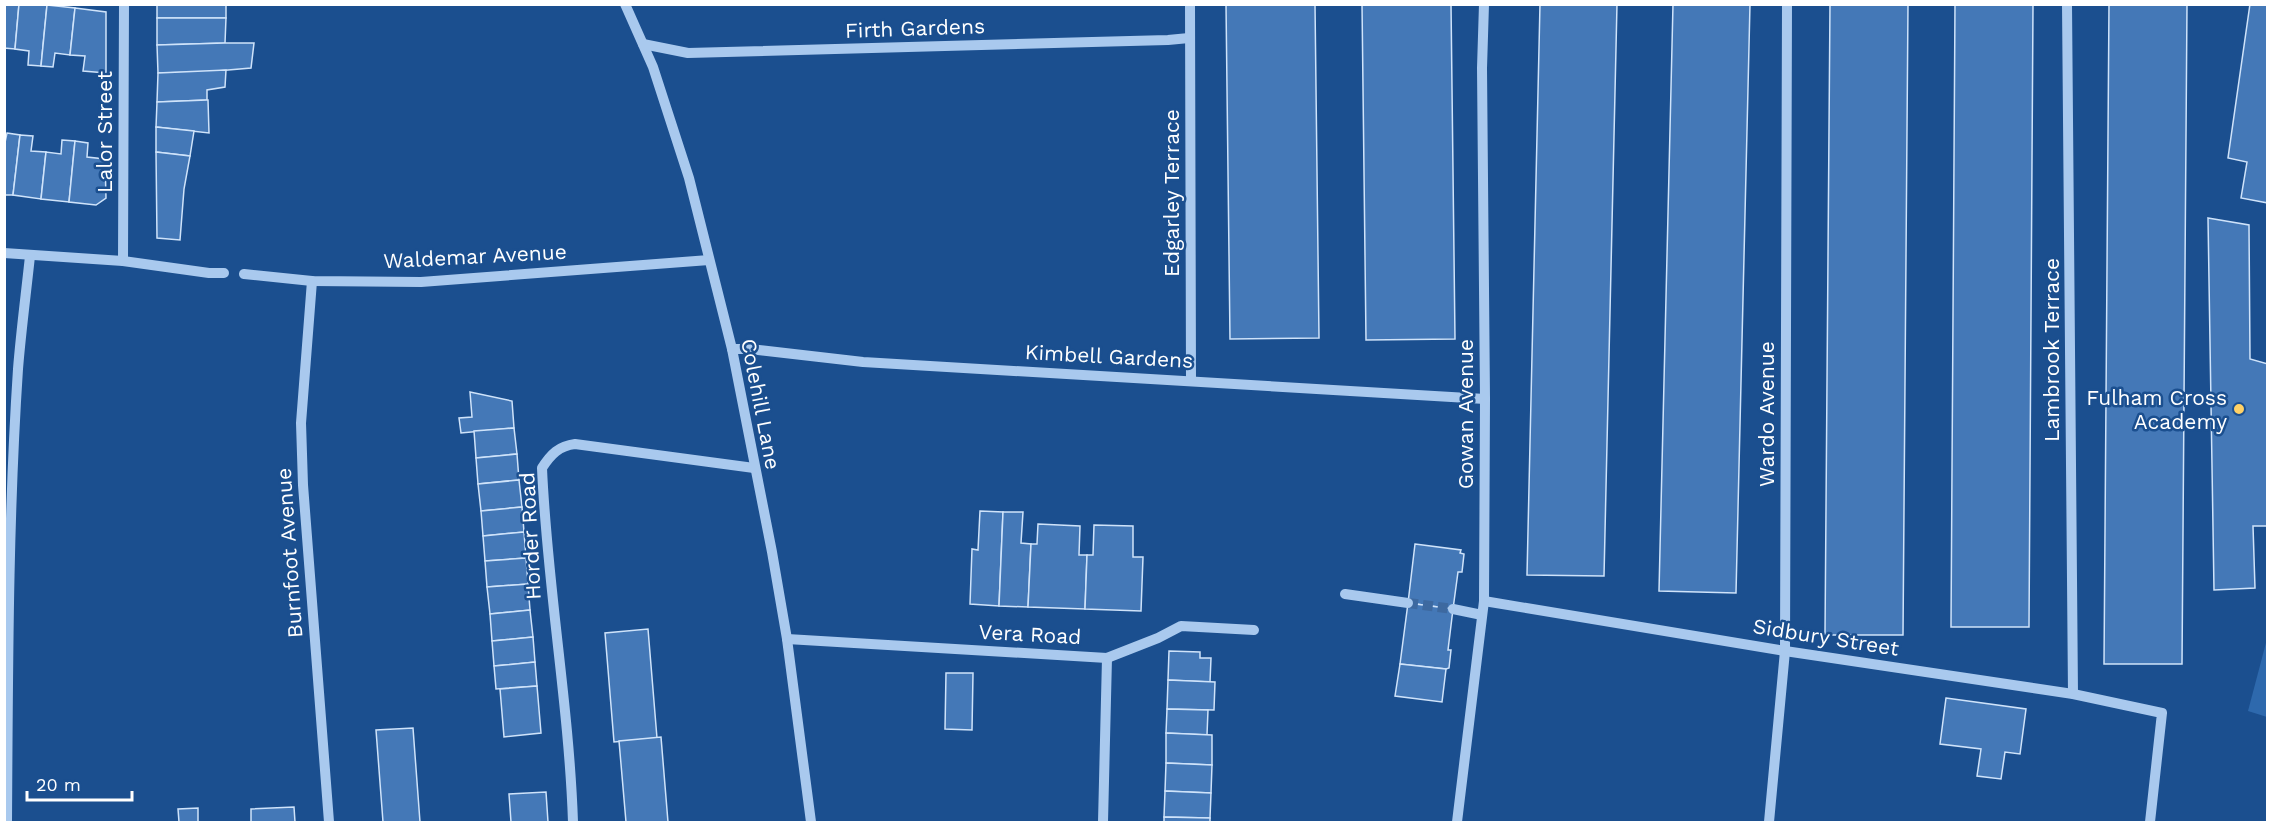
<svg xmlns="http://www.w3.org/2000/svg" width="2272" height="827" font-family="'Work Sans',sans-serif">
  <rect width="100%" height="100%" fill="#1b4f8f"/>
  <path fill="#2e69ad" d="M 2267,639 L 2267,717 L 2248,711 Z"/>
  <g fill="#4478b7" stroke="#cfe3fa" stroke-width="1.5">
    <path d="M 4,4 L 19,4 L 15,49 L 4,48 Z"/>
    <path d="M 19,4 L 47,5 L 41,66 L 28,65 L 29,51 L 15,49 Z"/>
    <rect x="157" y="4" width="69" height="14"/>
    <path d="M 1226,4 L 1315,4 L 1319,338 L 1230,339 Z"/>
    <path d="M 1362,4 L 1451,4 L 1455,339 L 1366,340 Z"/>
    <path d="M 1540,4 L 1617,4 L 1604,576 L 1527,575 Z"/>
    <path d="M 1673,4 L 1750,4 L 1736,593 L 1659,591 Z"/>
    <path d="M 1830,4 L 1908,4 L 1903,635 L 1825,635 Z"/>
    <path d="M 1955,4 L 2033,4 L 2029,627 L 1951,627 Z"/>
    <path d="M 2109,4 L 2187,4 L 2182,664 L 2104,664 Z"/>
    <path d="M 2250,4 L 2268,4 L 2268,203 L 2241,198 L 2247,162 L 2228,158 Z"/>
    <path d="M 47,5 L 75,8 L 70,55 L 55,53 L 53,67 L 41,66 Z"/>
    <path d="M 75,8 L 106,12 L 106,73 L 83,71 L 85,56 L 70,55 Z"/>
    <path d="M 157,18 L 226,18 L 225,43 L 157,45 Z"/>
    <path d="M 225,43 L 254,43 L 251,68 L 205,72 L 158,73 L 157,45 Z"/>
    <path d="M 226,70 L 225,87 L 207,90 L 207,100 L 157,102 L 158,73 Z"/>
    <path d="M 207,100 L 208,100 L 209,133 L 156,127 L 157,102 Z"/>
    <path d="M 156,127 L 194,131 L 190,156 L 156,152 Z"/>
    <path d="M 7,133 L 20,135 L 13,195 L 4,195 L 4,147 Z"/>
    <path d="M 20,135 L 33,136 L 31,151 L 46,152 L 41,199 L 13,195 Z"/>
    <path d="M 62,140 L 75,141 L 69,202 L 41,199 L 46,152 L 61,154 Z"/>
    <path d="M 75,141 L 88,143 L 87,157 L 105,159 L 106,198 L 96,205 L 69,202 Z"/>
    <path d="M 156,152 L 190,156 L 184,189 L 180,240 L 157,238 Z"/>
    <path d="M 2208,218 L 2249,225 L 2250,359 L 2268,364 L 2268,526 L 2253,526 L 2255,588 L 2214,590 Z"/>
    <path d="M 470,392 L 512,401 L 514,428 L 461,433 L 459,418 L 472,417 Z"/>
    <path d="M 514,428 L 517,454 L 476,458 L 474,431 Z"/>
    <path d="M 517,454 L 519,480 L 478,484 L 476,458 Z"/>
    <path d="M 519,480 L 522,507 L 481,511 L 478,484 Z"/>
    <path d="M 522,507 L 524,532 L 483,536 L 481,511 Z"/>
    <path d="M 980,511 L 1003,512 L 999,606 L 970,604 L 972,549 L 978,550 Z"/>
    <path d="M 1003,512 L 1023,512 L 1021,543 L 1031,544 L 1028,607 L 999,606 Z"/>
    <path d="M 1038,524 L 1080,526 L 1079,555 L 1087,555 L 1085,609 L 1028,607 L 1031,544 L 1037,544 Z"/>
    <path d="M 1094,525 L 1133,526 L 1133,557 L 1143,557 L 1141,611 L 1085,609 L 1087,555 L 1093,555 Z"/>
    <path d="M 524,532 L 526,558 L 485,561 L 483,536 Z"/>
    <path d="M 1415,544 L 1461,550 L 1460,553 L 1464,554 L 1462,572 L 1458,572 L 1453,609 L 1408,603 Z"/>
    <path d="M 526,558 L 528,584 L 487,587 L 485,561 Z"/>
    <path d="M 528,584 L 530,610 L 490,614 L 487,587 Z"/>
    <path d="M 1408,603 L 1453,609 L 1448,650 L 1451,650 L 1449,668 L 1446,669 L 1400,664 Z"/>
    <path d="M 530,610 L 533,637 L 492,641 L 490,614 Z"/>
    <path d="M 648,629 L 657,738 L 614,742 L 605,633 Z"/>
    <path d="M 533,637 L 535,662 L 494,666 L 492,641 Z"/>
    <path d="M 1169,651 L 1200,652 L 1200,658 L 1211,658 L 1210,682 L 1168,680 Z"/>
    <path d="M 535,662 L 537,686 L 496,689 L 494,666 Z"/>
    <path d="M 1400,664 L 1446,669 L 1442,702 L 1395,696 Z"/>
    <path d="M 946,673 L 973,673 L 972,730 L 945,729 Z"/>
    <path d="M 1168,680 L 1215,682 L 1214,710 L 1167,709 Z"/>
    <path d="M 537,686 L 541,733 L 504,737 L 500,689 Z"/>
    <path d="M 1946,698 L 2026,709 L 2020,754 L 2005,752 L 2001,779 L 1977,776 L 1981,749 L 1940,744 Z"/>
    <path d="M 1167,709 L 1208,710 L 1207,735 L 1166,733 Z"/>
    <path d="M 413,728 L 420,822 L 383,822 L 376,730 Z"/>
    <path d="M 1166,733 L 1212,735 L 1212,765 L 1166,763 Z"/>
    <path d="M 661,737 L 668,822 L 626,822 L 619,741 Z"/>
    <path d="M 1166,763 L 1212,765 L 1211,793 L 1165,791 Z"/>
    <path d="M 1165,791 L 1211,793 L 1210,818 L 1164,817 Z"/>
    <path d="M 546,792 L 548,822 L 511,822 L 509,794 Z"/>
    <path d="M 294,807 L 295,822 L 251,822 L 251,809 Z"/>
    <path d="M 198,808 L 198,822 L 179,822 L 178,809 Z"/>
    <path d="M 1164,817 L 1210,818 L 1210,822 L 1164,822 Z"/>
  </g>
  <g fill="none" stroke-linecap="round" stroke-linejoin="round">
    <path stroke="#3d69a0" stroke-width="10" stroke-dasharray="10 5" stroke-linecap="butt" d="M 1408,603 L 1453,609"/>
    <g stroke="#a9c9ee" stroke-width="10">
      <path d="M 625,4 L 653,67 L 689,178 L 732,349 L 772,552 L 787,639 L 811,822"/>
      <path d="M 1190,4 L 1191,380"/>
      <path d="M 2067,4 L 2073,694"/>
      <path d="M 643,44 L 688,53 L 1168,40 L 1189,38"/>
      <path d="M 4,253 L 123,261 L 209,273 L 224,273"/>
      <path d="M 123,261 L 124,4"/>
      <path d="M 244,274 L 312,281 L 421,282 L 709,260"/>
      <path d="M 312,281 L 301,423 L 303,485 L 329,822"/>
      <path d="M 732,349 L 750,349 L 863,362 L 1485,399"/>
      <path d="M 1345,594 L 1408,603"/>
      <path d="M 1484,601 L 1785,651 L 2073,694 L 2162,713 L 2150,822"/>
      <path d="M 1453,609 L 1482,615"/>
      <path d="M 787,639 L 1107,658 L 1103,822"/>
      <path d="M 1107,658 L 1158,638 L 1181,626 L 1254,630"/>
      <path d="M 7,822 C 8,671 8,520 18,369 C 21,331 26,294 30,256"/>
      <path d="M 573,822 C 569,704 547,586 542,468 C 551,454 559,446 575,444 L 754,468"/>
      <path d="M 1457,822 L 1484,601 L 1485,399 L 1482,68 L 1484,4"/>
      <path d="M 1769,822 L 1785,651 L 1787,4"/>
    </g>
  </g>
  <circle fill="#ffd166" stroke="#1b4f8f" stroke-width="2" cx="2239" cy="409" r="6"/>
  <g text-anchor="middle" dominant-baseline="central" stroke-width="5" stroke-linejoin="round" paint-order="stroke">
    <g font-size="21" fill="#fff" stroke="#1b4f8f">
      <text transform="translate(915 28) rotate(-2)">Firth Gardens</text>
      <text transform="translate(104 132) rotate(-90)">Lalor Street</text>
      <text transform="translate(1171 193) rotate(-90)">Edgarley Terrace</text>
      <text transform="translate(475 256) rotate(-3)">Waldemar Avenue</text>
      <text transform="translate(2051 350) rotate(-90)">Lambrook Terrace</text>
      <text transform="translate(1109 356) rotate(3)">Kimbell Gardens</text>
      <text transform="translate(761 404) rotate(79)">Colehill Lane</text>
      <text transform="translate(1465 414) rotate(-90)">Gowan Avenue</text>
      <text transform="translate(1766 414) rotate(-90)">Wardo Avenue</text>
      <text transform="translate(530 536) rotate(-93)">Horder Road</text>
      <text transform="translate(289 553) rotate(-94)">Burnfoot Avenue</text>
      <text transform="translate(1030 634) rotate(3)">Vera Road</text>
      <text transform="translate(1826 637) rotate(9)">Sidbury Street</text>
    </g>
    <g font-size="21" fill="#fff" stroke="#1b4f8f" text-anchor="end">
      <text x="2227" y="397">Fulham Cross<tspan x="2227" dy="24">Academy</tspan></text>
    </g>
  </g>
  <rect width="2272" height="827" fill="none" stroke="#ffffff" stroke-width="12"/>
  <path d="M27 791v9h105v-9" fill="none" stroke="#ffffff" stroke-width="3"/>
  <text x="36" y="791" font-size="18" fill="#ffffff" stroke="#1b4f8f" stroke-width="4.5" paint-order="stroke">20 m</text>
</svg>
